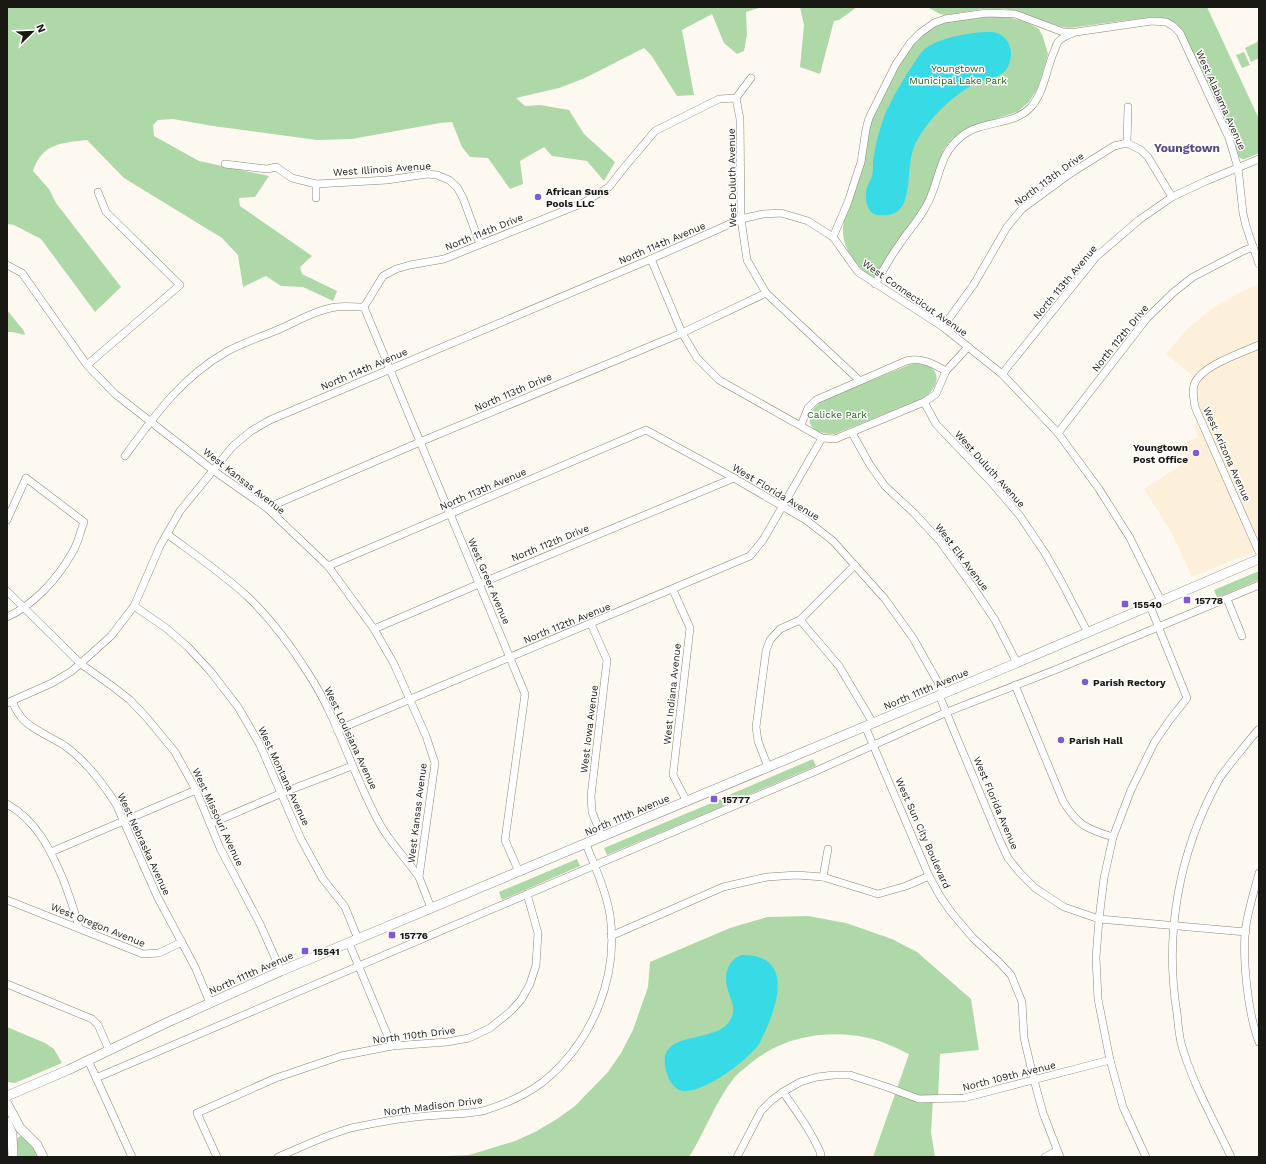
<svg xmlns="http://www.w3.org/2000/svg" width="1266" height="1164" font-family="'Work Sans',sans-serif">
  <rect width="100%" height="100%" fill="#fef9f0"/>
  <path fill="#fdf0da" d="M 1259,284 L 1259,550 L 1192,577 L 1172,533 L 1144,489 L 1187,461 L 1181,445 L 1198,437 L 1195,428 L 1197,421 L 1190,400 L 1190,389 L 1193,376 L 1166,354 L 1187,329 L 1213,308 L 1243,291 Z"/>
  <g fill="#afd8a8">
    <path d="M 7,7 L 762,7 L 746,12 L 747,35 L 744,51 L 737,54 L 724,43 L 712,14 L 682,30 L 694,95 L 677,96 L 651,55 L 644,48 L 585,78 L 559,88 L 516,98 L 525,106 L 540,105 L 569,110 L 584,134 L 615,162 L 604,181 L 587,161 L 552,156 L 544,147 L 520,161 L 523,184 L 510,189 L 488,158 L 470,157 L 462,147 L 452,122 L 440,123 L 352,139 L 317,140 L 213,126 L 173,119 L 158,120 L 153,125 L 154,136 L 199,161 L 269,176 L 255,197 L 239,198 L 240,206 L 312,256 L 300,267 L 302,274 L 337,291 L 333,301 L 303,287 L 281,286 L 266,276 L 243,287 L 238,255 L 222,238 L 124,178 L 87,140 C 62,143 42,143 33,171 L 49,189 L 56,203 L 121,287 L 95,312 L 41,239 L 14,225 L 7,224 Z"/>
    <path d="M 800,7 L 857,7 L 839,20 L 834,21 L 820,74 L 800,67 L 804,25 Z"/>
    <path d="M 927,7 L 1207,7 L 1259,119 L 1259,153 L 1245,159 L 1242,159 L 1239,157 L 1219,108 L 1184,33 C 1174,21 1168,18 1152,17 L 1069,28 L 1062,27 L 1006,9 L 984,9 L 945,15 L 940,14 Z"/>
    <path d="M 989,16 L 1006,16 L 1030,24 L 1039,29 L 1043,37 L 1048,54 L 1038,88 L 1029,102 L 1017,112 L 970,127 L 961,132 L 952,139 L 944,149 L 940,159 L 929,193 L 920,211 L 896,242 L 877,275 L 874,277 L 870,277 C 857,266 843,250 843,231 C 843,210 857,191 862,171 C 866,157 865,143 869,129 C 876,104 902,54 920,37 C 939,19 965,19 989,16 Z"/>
    <path d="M 1259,41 L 1259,58 L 1251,62 L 1245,48 Z"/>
    <path d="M 1244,52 L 1250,65 L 1242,68 L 1236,55 Z"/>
    <path d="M 7,310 L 24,331 L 25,335 L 12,332 L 7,332 Z"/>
    <path d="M 915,363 C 941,364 943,384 924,398 L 835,434 C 808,435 800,417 823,400 L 909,365 Z"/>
    <path d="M 1259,571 L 1259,580 L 1217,598 L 1214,590 Z"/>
    <path d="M 813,759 L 816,766 L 732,802 L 729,795 Z"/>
    <path d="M 721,799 L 724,806 L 607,855 L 604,848 Z"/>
    <path d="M 577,859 L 580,866 L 502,900 L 499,892 Z"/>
    <path d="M 808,916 L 846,923 L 892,939 L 917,952 L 971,999 L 979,1050 L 940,1054 L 938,1099 L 933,1099 L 931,1132 L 935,1157 L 873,1157 L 909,1054 C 894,1047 880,1040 864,1037 C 838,1032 808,1034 783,1044 C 770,1049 756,1058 745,1068 C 741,1071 737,1074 734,1078 C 715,1102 705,1132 689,1157 L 426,1157 L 469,1155 L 515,1141 L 535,1132 L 557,1119 L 575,1106 L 608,1072 L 621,1053 L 633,1030 L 648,987 L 650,962 L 730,928 L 767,917 Z"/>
    <path d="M 7,1027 L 45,1043 L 54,1049 L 62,1063 L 15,1083 L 7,1082 Z"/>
    <path d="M 20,1136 C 30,1138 34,1149 39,1157 L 16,1157 C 16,1150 13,1140 20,1136 Z"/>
  </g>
  <g fill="#37dbe6">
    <path d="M 993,32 C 1011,35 1016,56 1006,70 C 998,79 983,80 973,85 C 952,96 931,117 919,137 C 913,146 911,156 910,166 C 907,189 910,219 878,215 C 868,214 865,202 866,193 C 866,187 870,182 872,176 C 873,171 873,166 873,161 C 875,148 878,133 883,120 C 889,103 899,87 908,72 C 914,64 919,53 926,48 C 941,37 975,31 993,32 Z"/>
    <path d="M 742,955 C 790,954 780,998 767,1027 C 764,1033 762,1039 759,1044 C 747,1061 704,1093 683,1091 C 675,1090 669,1081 667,1074 C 652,1028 713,1045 729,1022 C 738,1009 730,999 727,987 C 724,974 728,959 742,955 Z"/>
  </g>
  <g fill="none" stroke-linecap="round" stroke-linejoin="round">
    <defs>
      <g id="street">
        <path d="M 736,98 L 740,119 L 741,219 L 747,260 L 766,293 L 859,380"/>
        <path d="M 1128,107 L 1127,143 L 1141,150 L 1148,157 L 1172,197"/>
        <path d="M 225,164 L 267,169 L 276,167 L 292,178 L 316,184 L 387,180 L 427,174 L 437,175 L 449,180 L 457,187 L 463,198 L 480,244"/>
        <path d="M 316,198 L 316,184"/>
        <path d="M 833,237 L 848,202 L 861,162 L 866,129 L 869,118 L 896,64 L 911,42 L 920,33 L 934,23 L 945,19 L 987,13 L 1015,14 L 1063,32 L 1072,32"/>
        <path d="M 651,259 L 682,333 L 697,358 L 719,380 L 822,438 L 835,439 L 924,402 L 936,394 L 946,371 L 968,347"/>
        <path d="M 7,265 L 22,273 L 87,365 L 115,394 L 214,471 L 267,508 L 328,566 L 374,629 L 394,664 L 426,736 L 435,763 L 419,877 L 431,908"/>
        <path d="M 875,284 C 883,271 890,257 899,245 C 907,232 918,221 925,208 C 941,182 936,156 962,136 C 982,120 1014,126 1031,107 C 1044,92 1046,71 1053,54 C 1055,50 1056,45 1058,42 C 1062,37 1070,34 1076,32 L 1152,21 L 1166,22 L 1173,26 L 1180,33 L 1229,138 L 1238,168 L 1243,213 L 1246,226 L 1259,264"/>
        <path d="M 364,307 L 525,694 L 505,840 L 519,872"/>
        <path d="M 364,307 L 383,276 L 396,269 L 410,265 L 444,259 L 583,203 L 609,187 L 623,169 L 655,131 L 719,99 L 736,98 L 751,78"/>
        <path d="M 943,327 L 974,284 L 1007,227 L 1022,209 L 1071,173 L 1114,146 L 1127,143"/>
        <path d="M 1259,345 C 1241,353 1200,366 1194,385 C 1192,393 1194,400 1195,407 L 1259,552"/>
        <path d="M 87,365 L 180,285 L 106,212 L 98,192"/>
        <path d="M 1002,374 L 1096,257 L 1139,220 L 1172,197 L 1206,181 L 1259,159"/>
        <path d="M 924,402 L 936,424 L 992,483 L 1020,516 L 1045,553 L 1061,581 L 1088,633"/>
        <path d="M 801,425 L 808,408 L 816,400 L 906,361 C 922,357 933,364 946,371"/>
        <path d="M 852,433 L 870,465 L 885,486 L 914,513 L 939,540 L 973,587 L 995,620 L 1017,663"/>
        <path d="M 1058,433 L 1147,318 L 1175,291 L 1193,277 L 1243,251 L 1253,247"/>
        <path d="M 125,456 C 155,415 181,378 226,352 C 244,342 264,336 282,328 C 299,320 317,310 336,307 C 345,306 354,307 364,307"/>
        <path d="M 267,508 L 427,439 L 682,333 L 766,293"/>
        <path d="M 7,520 L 26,478 L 84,522 C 80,532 78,544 72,553 C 58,578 34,605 7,617"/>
        <path d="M 167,534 C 194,554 223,574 248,597 C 271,619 291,646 308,673 C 339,720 353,777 381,826 C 390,842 408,861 419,877"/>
        <path d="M 328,566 L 646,430 L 734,478 L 806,520 L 833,541 L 885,599 L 913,638 L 944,693"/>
        <path d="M 673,590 L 690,628 L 673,775 L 687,802"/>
        <path d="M 7,591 L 81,664 L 112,686 L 130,700 L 147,718 L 175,752 L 196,790 L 220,848 L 260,924 L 281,971"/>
        <path d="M 1227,599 L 1242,636"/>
        <path d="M 134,606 L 166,628 L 188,647 L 211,672 L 238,707 L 260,745 L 301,839 L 323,879 L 345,907 L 358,939"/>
        <path d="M 800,620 L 839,666 L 873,723"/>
        <path d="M 591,624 L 607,660 L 591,796 L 592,812 L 602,837"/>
        <path d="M 374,629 L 479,584 L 734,478"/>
        <path d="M 1015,685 L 1063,801 C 1078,826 1087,829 1113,837"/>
        <path d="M 939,695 L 1000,841 L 1008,858 L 1020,873 L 1035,888 L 1064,907 L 1099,919 L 1246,932"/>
        <path d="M 12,701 C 14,706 17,712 21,717 C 29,728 53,738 65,746 C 86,761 102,782 116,804 L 158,898 L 195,967 L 210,1003"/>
        <path d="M 7,703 L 52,683 L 72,671 L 111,636 L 134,606 L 160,546 L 180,511 L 233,446 L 251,431 L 270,420 L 651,259 L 741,219 L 763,214 L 781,213 L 808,221 L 833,237 L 858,272 L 943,327 L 1002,374 L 1058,433 L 1099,489 L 1130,538 L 1161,601"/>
        <path d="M 865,726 L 929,876 L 940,896 L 951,912 L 973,938 L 999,962 L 1011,975 L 1022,1002 L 1024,1038 L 1034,1080 L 1043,1113 L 1060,1157"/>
        <path d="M 337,730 L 750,556 L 763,540 L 822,438"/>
        <path d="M 768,767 L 758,741 L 756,727 L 766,651 L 770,640 L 780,629 L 800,620 L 855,565"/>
        <path d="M 7,804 C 37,821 50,849 63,879 C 69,895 75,911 79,928"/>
        <path d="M 210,824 L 282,793 L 352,766"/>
        <path d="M 51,852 L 196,790"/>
        <path d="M 1259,873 C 1254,892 1247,913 1245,933 C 1243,963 1248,1014 1259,1042"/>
        <path d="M 823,877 L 828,849"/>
        <path d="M 7,900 L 143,954 L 159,953 L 182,942"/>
        <path d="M 611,936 L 723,887 L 767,877 L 797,875 L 823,877 L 878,894 L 906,886 L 929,876"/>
        <path d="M 349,943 L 392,1046"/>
        <path d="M 7,984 L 92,1019 L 98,1025 L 109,1050"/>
        <path d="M 88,1060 L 132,1157"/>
        <path d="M 96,1078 L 816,771 L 947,712 L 1055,670 L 1259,585"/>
        <path d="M 783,1092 C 797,1112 811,1131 821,1154 L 820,1157"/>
        <path d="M 217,1157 L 197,1113 L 276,1078 L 341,1056 L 392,1046 L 447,1042 L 469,1038 L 490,1028 L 511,1011 L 521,1000 L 530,984 L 536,965 L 538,933 L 527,894"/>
        <path d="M 278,1157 C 302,1147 326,1135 351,1128 C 370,1124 389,1120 408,1118 C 428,1115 448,1115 468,1113 C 474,1112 481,1112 486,1110 C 505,1104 527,1094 543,1082 C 592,1042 619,978 610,915 C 606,891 595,867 586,844"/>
        <path d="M 737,1157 L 761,1111 L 772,1100 L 783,1092 L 800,1082 L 817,1077 L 834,1075 L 850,1075 L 887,1087 L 919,1099 L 964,1098 L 1110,1060"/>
        <path d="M 1045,1157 L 1057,1151"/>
        <path d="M 1146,1157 L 1123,1107 L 1110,1060 L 1098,999 L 1096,958 L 1099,919 L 1104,878 L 1113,837 L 1131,790 L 1154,743 L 1169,721 L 1187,698 L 1150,606"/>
        <path d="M 1231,1157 C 1214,1120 1192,1083 1181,1043 C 1179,1034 1178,1023 1177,1013 C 1164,934 1179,852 1218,781 C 1221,775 1226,770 1230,764 C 1240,752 1249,740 1259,729"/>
      </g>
      <g id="secondary">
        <path d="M 7,1096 L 68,1070 L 166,1023 L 281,971 L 1014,664 L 1259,559"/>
        <path d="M 7,1104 L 20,1128 L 37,1145 L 43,1157"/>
        <path d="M 7,1122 L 12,1134 L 13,1157"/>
      </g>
    </defs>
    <use href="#street" stroke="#8d8577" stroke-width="8"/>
    <use href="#secondary" stroke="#8d8577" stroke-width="10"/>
    <use href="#street" stroke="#fff" stroke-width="7"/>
    <use href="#secondary" stroke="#fff" stroke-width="9"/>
  </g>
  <g fill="#805ad5" stroke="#fff" stroke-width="1.5">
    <circle cx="538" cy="197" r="4"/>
    <circle cx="1196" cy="453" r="4"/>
    <rect x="1183" y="596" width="8" height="8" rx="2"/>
    <rect x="1121" y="600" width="8" height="8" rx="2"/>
    <circle cx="1085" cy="682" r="4"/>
    <circle cx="1061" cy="740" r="4"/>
    <rect x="710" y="795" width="8" height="8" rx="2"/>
    <rect x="388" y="931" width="8" height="8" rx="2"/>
    <rect x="301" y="947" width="8" height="8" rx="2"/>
  </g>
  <g text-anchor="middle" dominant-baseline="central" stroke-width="3" stroke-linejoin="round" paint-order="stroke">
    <g font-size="10" fill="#236316" stroke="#fff">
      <text x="958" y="68">Youngtown<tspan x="958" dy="12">Municipal Lake Park</tspan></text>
      <text x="837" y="414">Calicke Park</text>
    </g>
    <g font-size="10" fill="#1a1812" stroke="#fff">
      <text transform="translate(1221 100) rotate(66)">West Alabama Avenue</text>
      <text transform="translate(382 169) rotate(-4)">West Illinois Avenue</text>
      <text transform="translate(732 178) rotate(-91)">West Duluth Avenue</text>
      <text transform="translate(1049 179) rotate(-36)">North 113th Drive</text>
      <text transform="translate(484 232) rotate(-22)">North 114th Drive</text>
      <text transform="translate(662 243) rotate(-23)">North 114th Avenue</text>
      <text transform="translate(1065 282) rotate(-50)">North 113th Avenue</text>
      <text transform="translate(915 298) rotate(35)">West Connecticut Avenue</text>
      <text transform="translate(1120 338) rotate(-51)">North 112th Drive</text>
      <text transform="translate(364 369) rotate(-23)">North 114th Avenue</text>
      <text transform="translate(513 392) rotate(-23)">North 113th Drive</text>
      <text transform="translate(1227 454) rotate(66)">West Arizona Avenue</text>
      <text transform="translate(990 469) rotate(48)">West Duluth Avenue</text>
      <text transform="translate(244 481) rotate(38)">West Kansas Avenue</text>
      <text transform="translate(483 489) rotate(-23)">North 113th Avenue</text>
      <text transform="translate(776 492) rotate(31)">West Florida Avenue</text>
      <text transform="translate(550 543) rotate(-22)">North 112th Drive</text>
      <text transform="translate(962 557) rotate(53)">West Elk Avenue</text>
      <text transform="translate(489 581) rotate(67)">West Greer Avenue</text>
      <text transform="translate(567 623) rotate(-22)">North 112th Avenue</text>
      <text transform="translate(926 689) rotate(-23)">North 111th Avenue</text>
      <text transform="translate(672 694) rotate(-84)">West Indiana Avenue</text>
      <text transform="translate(589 729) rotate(-83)">West Iowa Avenue</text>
      <text transform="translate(351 738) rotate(65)">West Louisiana Avenue</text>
      <text transform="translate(284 776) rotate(65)">West Montana Avenue</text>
      <text transform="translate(996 803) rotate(67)">West Florida Avenue</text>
      <text transform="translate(417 813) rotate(-83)">West Kansas Avenue</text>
      <text transform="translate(627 815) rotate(-23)">North 111th Avenue</text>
      <text transform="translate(218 817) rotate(65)">West Missouri Avenue</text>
      <text transform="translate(923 833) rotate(66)">West Sun City Boulevard</text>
      <text transform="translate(144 844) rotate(65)">West Nebraska Avenue</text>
      <text transform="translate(98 925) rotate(22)">West Oregon Avenue</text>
      <text transform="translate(251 973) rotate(-24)">North 111th Avenue</text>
      <text transform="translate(414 1035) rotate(-7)">North 110th Drive</text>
      <text transform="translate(1009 1076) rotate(-14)">North 109th Avenue</text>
      <text transform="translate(433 1106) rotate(-7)">North Madison Drive</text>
    </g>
    <g font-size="10" font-weight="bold" fill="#1a1812" stroke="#fff" text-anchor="start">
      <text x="546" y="191">African Suns<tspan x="546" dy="12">Pools LLC</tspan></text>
      <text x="1188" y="447" text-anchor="end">Youngtown<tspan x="1188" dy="12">Post Office</tspan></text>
      <text x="1195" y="600">15778</text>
      <text x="1133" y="604">15540</text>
      <text x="1093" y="682">Parish Rectory</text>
      <text x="1069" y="740">Parish Hall</text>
      <text x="722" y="799">15777</text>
      <text x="400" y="935">15776</text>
      <text x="313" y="951">15541</text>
    </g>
    <g font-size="12" font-weight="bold" fill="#594987" stroke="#fff">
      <text x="1187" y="148">Youngtown</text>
    </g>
  </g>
  <rect width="1266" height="1164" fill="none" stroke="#1a1812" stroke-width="16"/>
  <g transform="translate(32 32) rotate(67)" stroke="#ffffff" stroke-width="3" paint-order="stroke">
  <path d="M0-3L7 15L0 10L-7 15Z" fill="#1a1812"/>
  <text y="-6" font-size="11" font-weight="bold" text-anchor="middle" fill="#1a1812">N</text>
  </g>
</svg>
